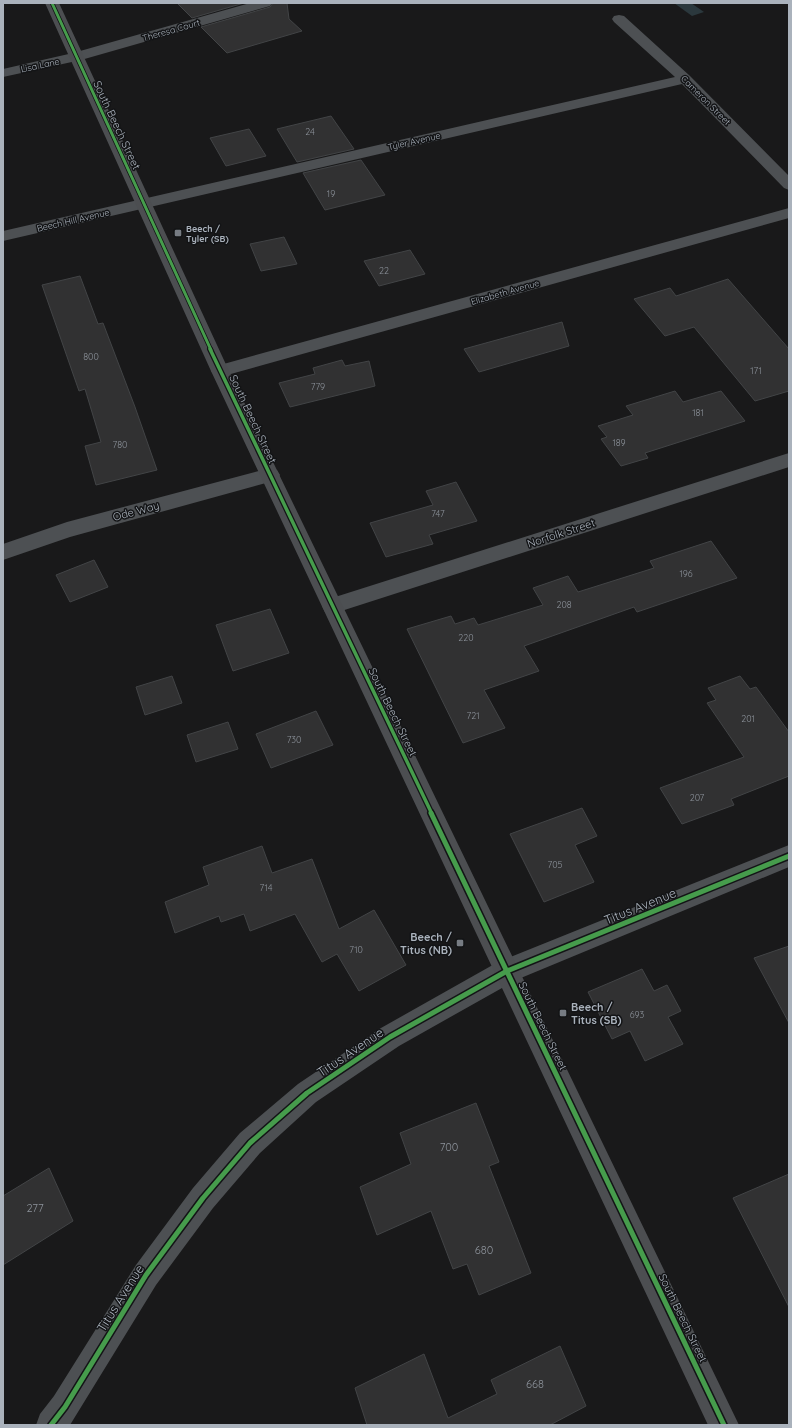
<svg xmlns="http://www.w3.org/2000/svg" width="792" height="1428" font-family="Quicksand,sans-serif">
  <rect width="100%" height="100%" fill="#19191a"/>
  <path fill="#2b383d" d="M 674,3 L 691,3 L 704,12 L 692,16 Z"/>
  <g fill="#313132" stroke="#424446">
    <path d="M 177,3 L 244,3 L 192,18 Z"/>
    <path d="M 273,3 L 287,3 L 289,19 L 302,31 L 227,53 L 201,27 L 270,7 Z"/>
    <path d="M 331,116 L 354,149 L 297,162 L 277,129 Z"/>
    <path d="M 249,129 L 266,156 L 226,166 L 210,138 Z"/>
    <path d="M 361,160 L 385,195 L 325,210 L 303,173 Z"/>
    <path d="M 284,237 L 297,264 L 261,271 L 250,244 Z"/>
    <path d="M 410,250 L 425,274 L 379,286 L 364,261 Z"/>
    <path d="M 80,276 L 98,324 L 103,323 L 135,407 L 157,470 L 96,485 L 85,446 L 101,442 L 85,389 L 79,391 L 42,285 Z"/>
    <path d="M 728,279 L 789,349 L 789,391 L 755,401 L 694,327 L 665,336 L 634,299 L 670,288 L 676,296 Z"/>
    <path d="M 562,322 L 569,346 L 479,372 L 464,349 Z"/>
    <path d="M 342,360 L 345,366 L 369,361 L 375,386 L 290,407 L 279,383 L 315,374 L 313,368 Z"/>
    <path d="M 675,391 L 683,402 L 721,391 L 745,421 L 645,453 L 648,458 L 621,466 L 601,439 L 607,437 L 598,426 L 633,415 L 626,406 Z"/>
    <path d="M 456,482 L 477,521 L 429,535 L 433,544 L 386,557 L 370,523 L 433,505 L 426,491 Z"/>
    <path d="M 711,541 L 737,578 L 637,612 L 634,607 L 524,646 L 539,671 L 484,690 L 505,728 L 463,743 L 407,629 L 451,616 L 455,624 L 474,618 L 478,625 L 543,605 L 533,588 L 568,576 L 578,592 L 654,568 L 650,561 Z"/>
    <path d="M 94,560 L 108,587 L 70,602 L 56,575 Z"/>
    <path d="M 270,609 L 289,653 L 233,671 L 216,625 Z"/>
    <path d="M 172,676 L 182,703 L 145,715 L 136,687 Z"/>
    <path d="M 740,676 L 750,689 L 756,687 L 789,732 L 789,776 L 731,799 L 734,805 L 682,824 L 660,788 L 744,757 L 707,703 L 716,700 L 708,688 Z"/>
    <path d="M 316,711 L 333,745 L 271,768 L 256,734 Z"/>
    <path d="M 228,722 L 238,749 L 196,762 L 187,735 Z"/>
    <path d="M 582,808 L 597,836 L 575,845 L 594,882 L 544,902 L 510,834 Z"/>
    <path d="M 262,846 L 272,873 L 312,859 L 339,929 L 374,910 L 406,965 L 359,991 L 337,954 L 322,962 L 295,914 L 250,931 L 244,914 L 221,922 L 219,916 L 175,933 L 165,902 L 209,885 L 203,867 Z"/>
    <path d="M 789,946 L 789,1023 L 754,958 Z"/>
    <path d="M 642,969 L 654,991 L 667,985 L 681,1011 L 668,1017 L 683,1044 L 645,1061 L 630,1031 L 612,1039 L 588,992 Z"/>
    <path d="M 476,1103 L 499,1162 L 489,1166 L 531,1273 L 479,1295 L 467,1264 L 453,1269 L 431,1211 L 377,1235 L 360,1187 L 411,1164 L 400,1133 Z"/>
    <path d="M 49,1168 L 73,1221 L 3,1265 L 3,1196 Z"/>
    <path d="M 789,1174 L 789,1307 L 733,1198 Z"/>
    <path d="M 560,1346 L 586,1406 L 550,1425 L 367,1425 L 355,1388 L 424,1354 L 448,1418 L 497,1394 L 491,1380 Z"/>
  </g>
  <g fill="none" stroke-linecap="round" stroke-linejoin="round">
    <g fill="#4d5053" fill-rule="evenodd">
      <path d="M 250,3 L 272,3 L 270,6 L 81,60 L 3,77 L 3,69 L 73,53 Z"/>
      <path d="M 619,15 L 624,16 L 690,76 L 789,176 L 789,190 L 784,188 L 682,84 L 3,241 L 3,231 L 675,77 L 614,22 L 612,19 L 614,16 Z"/>
      <path d="M 789,208 L 789,218 L 220,377 L 214,375 L 211,371 L 214,367 L 220,365 Z"/>
      <path d="M 789,453 L 789,467 L 332,614 L 325,612 L 322,606 L 325,600 L 332,598 Z"/>
      <path d="M 270,468 L 277,470 L 280,475 L 277,480 L 70,537 L 3,560 L 3,544 L 67,522 Z"/>
      <path d="M 789,845 L 789,867 L 516,980 L 399,1046 L 316,1102 L 260,1153 L 213,1208 L 156,1285 L 70,1425 L 36,1425 L 40,1414 L 54,1396 L 136,1265 L 193,1188 L 240,1133 L 298,1084 L 381,1028 L 498,962 Z"/>
    </g>
    <path fill="#4c4e51" fill-rule="evenodd" d="M 45,3 L 59,3 L 229,371 L 739,1425 L 708,1425 L 211,371 Z"/>
    <defs>
      <path id="cycleway-far2" d="M 52,3 L 211,350"/>
      <path id="cycleway-far1" d="M 210,349 L 432,814"/>
      <g id="cycleway">
        <path d="M 431,813 L 724,1425"/>
        <path d="M 51,1425 L 65,1407 L 146,1275 L 203,1198 L 250,1143 L 307,1093 L 390,1037 L 507,971 L 789,856"/>
      </g>
    </defs>
    <use href="#cycleway-far2" stroke="#131416" stroke-width="4.5"/>
    <use href="#cycleway-far1" stroke="#131416" stroke-width="6"/>
    <use href="#cycleway" stroke="#131416" stroke-width="8"/>
    <use href="#cycleway-far2" stroke="#469c4c" stroke-width="3"/>
    <use href="#cycleway-far1" stroke="#469c4c" stroke-width="3.5"/>
    <use href="#cycleway" stroke="#469c4c" stroke-width="5"/>
  </g>
  <g fill="#777c83" stroke="#131416" stroke-width="1.5">
    <rect x="174" y="229" width="8" height="8" rx="2"/>
    <rect x="456" y="939" width="8" height="8" rx="2"/>
    <rect x="559" y="1009" width="8" height="8" rx="2"/>
  </g>
  <g text-anchor="middle" dominant-baseline="central" stroke-width="3" stroke-linejoin="round" paint-order="stroke">
    <g font-size="9" fill="#aab2bc" stroke="#131416">
      <text transform="translate(171 30) rotate(-16)">Theresa Court</text>
      <text transform="translate(40 65) rotate(-12)">Lisa Lane</text>
      <text transform="translate(706 100) rotate(45)">Cameron Street</text>
      <text transform="translate(414 141) rotate(-13)">Tyler Avenue</text>
      <text transform="translate(73 220) rotate(-13)">Beech Hill Avenue</text>
      <text transform="translate(505 292) rotate(-16)">Elizabeth Avenue</text>
    </g>
    <g font-size="9" fill="#8c929a">
      <text x="310" y="131">24</text>
      <text x="331" y="193">19</text>
      <text x="384" y="270">22</text>
      <text x="91" y="356">800</text>
      <text x="756" y="370">171</text>
      <text x="318" y="386">779</text>
      <text x="698" y="412">181</text>
      <text x="619" y="442">189</text>
      <text x="120" y="444">780</text>
      <text x="438" y="513">747</text>
      <text x="686" y="573">196</text>
      <text x="564" y="604">208</text>
      <text x="466" y="637">220</text>
      <text x="473" y="715">721</text>
      <text x="748" y="718">201</text>
      <text x="294" y="739">730</text>
      <text x="697" y="797">207</text>
      <text x="555" y="864">705</text>
      <text x="266" y="887">714</text>
      <text x="356" y="949">710</text>
      <text x="637" y="1014">693</text>
    </g>
    <g font-size="9" font-weight="bold" fill="#aab2bc" stroke="#131416" text-anchor="start">
      <text x="186" y="228">Beech /<tspan x="186" dy="10">Tyler (SB)</tspan></text>
    </g>
    <g font-size="11" fill="#aab2bc" stroke="#131416">
      <text transform="translate(117 125) rotate(65)">South Beech Street</text>
      <text transform="translate(253 419) rotate(65)">South Beech Street</text>
      <text transform="translate(136 511) rotate(-15)">Ode Way</text>
      <text transform="translate(561 533) rotate(-18)">Norfolk Street</text>
      <text transform="translate(393 712) rotate(64)">South Beech Street</text>
      <text transform="translate(543 1026) rotate(64)">South Beech Street</text>
      <text transform="translate(683 1318) rotate(64)">South Beech Street</text>
    </g>
    <g font-size="11" font-weight="bold" fill="#aab2bc" stroke="#131416" text-anchor="end">
      <text x="452" y="937">Beech /<tspan x="452" dy="13">Titus (NB)</tspan></text>
      <text x="571" y="1007" text-anchor="start">Beech /<tspan x="571" dy="13">Titus (SB)</tspan></text>
    </g>
    <g font-size="11" fill="#8c929a">
      <text x="449" y="1147">700</text>
      <text x="35" y="1208">277</text>
      <text x="484" y="1250">680</text>
      <text x="535" y="1384">668</text>
    </g>
    <g font-size="13" fill="#aab2bc" stroke="#131416">
      <text transform="translate(640 906) rotate(-22)">Titus Avenue</text>
      <text transform="translate(350 1052) rotate(-34)">Titus Avenue</text>
      <text transform="translate(120 1298) rotate(-58)">Titus Avenue</text>
    </g>
  </g>
  <rect width="792" height="1428" fill="none" stroke="#aab2bc" stroke-width="8"/>
</svg>
